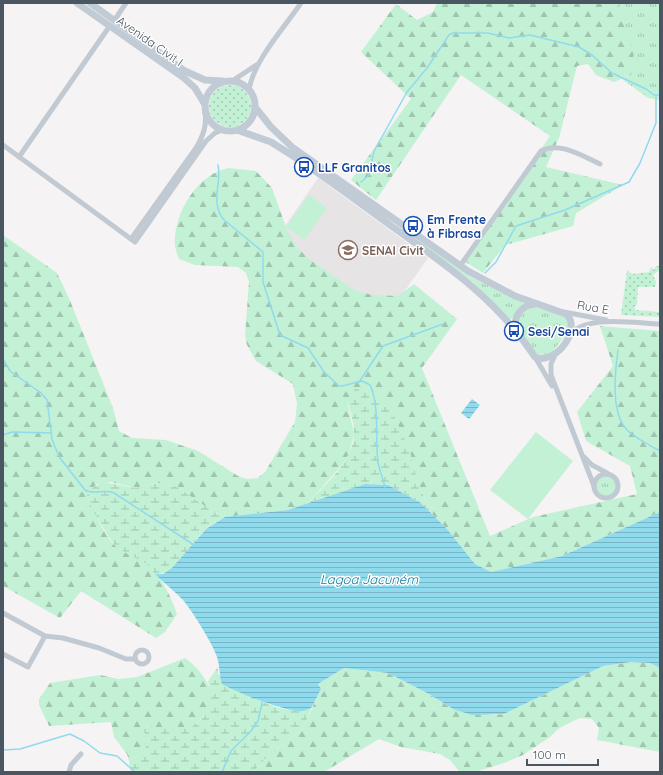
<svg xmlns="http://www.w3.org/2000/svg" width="663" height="775" font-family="Quicksand,sans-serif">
  <defs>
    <pattern id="grass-tufts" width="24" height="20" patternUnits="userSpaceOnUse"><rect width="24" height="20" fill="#c3f1d5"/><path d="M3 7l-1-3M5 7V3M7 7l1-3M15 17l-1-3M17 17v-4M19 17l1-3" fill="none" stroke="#a0c6b0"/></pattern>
    <pattern id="forest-firs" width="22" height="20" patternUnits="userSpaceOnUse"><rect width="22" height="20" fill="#c3f1d5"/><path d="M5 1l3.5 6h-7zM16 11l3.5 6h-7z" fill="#a0c6b0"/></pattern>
    <pattern id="wetland-marsh" width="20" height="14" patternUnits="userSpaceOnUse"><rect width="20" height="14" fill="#c3f1d5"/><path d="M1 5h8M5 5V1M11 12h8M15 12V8" fill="none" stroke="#a0c6b0"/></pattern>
    <pattern id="park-dots" width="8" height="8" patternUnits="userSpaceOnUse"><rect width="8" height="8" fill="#c3f1d5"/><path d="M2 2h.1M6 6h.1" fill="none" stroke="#a0c6b0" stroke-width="1.8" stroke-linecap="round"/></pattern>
    <pattern id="water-rules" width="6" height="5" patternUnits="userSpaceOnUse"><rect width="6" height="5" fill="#90daee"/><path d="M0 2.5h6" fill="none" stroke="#78b4c4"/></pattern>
  </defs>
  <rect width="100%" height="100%" fill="#f5f3f3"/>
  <path fill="#e6e4e5" d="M 318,178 L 428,258 L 381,324 L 272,245 Z"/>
  <g fill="url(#grass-tufts)">
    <path d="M 620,3 L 660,3 L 659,100 L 648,98 L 622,79 L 631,75 L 619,9 Z"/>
    <path d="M 402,228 L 471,277 L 524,303 C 521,309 515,312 512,319 L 510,319 L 469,279 L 402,230 Z"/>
    <path d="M 534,307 L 561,314 L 569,322 L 567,333 L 550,355 L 537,354 C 523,340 507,315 534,307 Z"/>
    <circle cx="606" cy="486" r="11"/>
  </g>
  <g fill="url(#forest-firs)">
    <path d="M 437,3 L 620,3 L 619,9 L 634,52 L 631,75 L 614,82 L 596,75 L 588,64 L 577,66 L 559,138 L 546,167 L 623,185 L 576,213 L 573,226 L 505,245 L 483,273 L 464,261 L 550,136 L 461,75 L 376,200 L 351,180 L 411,99 L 361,52 L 396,4 L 417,20 L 433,12 Z"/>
    <path d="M 229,168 L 256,171 L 272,188 L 287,230 L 296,246 L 310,260 L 356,291 L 373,295 L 398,296 L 414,284 L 457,319 L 422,368 L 490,536 L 533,517 L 637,494 L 630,466 L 586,441 L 577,412 L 613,366 L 600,326 L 660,331 L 660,512 L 562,556 L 491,572 L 475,564 L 447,529 L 432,514 L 419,486 L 410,453 L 347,401 L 354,434 L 349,454 L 341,466 L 307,504 L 288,510 L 225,517 L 212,511 L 177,487 L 163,483 L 148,484 L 136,488 L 111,482 L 97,484 L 88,492 C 93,509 104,538 118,548 C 127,555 139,557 148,565 C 163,578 170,596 177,614 L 165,632 L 156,638 L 81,591 L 60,618 L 3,586 L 3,235 L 57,273 L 69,298 L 113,408 L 119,431 L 132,438 L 166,440 L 198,451 L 238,476 L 247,479 L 258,478 L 265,472 L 295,422 L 297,404 L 293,384 L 256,361 L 247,345 L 245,336 L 249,282 L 246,273 L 238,267 L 195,265 L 179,259 C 176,252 174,245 175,237 C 177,209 199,173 229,168 Z"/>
    <path d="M 185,658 C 204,672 225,700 201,719 C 197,722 193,727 189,729 C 178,732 165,729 155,729 L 146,751 L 129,761 L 127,754 L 114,737 L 111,722 L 49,726 L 39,705 L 39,699 L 50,683 L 100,675 L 118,679 L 137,677 Z"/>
    <path d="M 631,662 L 650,663 L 660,668 L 660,752 L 597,740 L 599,728 L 592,719 L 580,718 L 571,722 L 558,729 L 550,737 L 523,755 L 504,763 L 475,772 L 459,771 L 450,760 L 440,754 L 401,747 L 379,739 L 324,772 L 253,772 L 265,759 L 303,728 L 321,689 L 318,684 L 344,668 L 388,673 L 429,694 L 453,709 L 493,715 L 504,714 L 603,666 Z"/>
  </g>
  <g fill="url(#wetland-marsh)">
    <path d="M 355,389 L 372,389 L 389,405 L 402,433 L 410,453 L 419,486 L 432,514 L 421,503 L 388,485 L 365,484 L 307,504 C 324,485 353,462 354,434 C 354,423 350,411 347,400 Z"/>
    <path d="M 103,482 L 136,488 L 148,484 L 163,483 L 177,487 L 212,511 L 225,517 C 219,521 212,524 207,528 C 192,540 176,577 155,574 L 147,564 L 117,548 L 108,536 L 86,498 C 89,489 94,486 103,482 Z"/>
    <path d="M 218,667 L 218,674 C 242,691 283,720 312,707 L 303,728 L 265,759 L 253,772 L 131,772 L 129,761 L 146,751 L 144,726 L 148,723 L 155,729 L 190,728 L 204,717 L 208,709 L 211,695 L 208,681 Z"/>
  </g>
  <g fill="url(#park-dots)">
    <circle cx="230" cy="106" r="21"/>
    <path d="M 656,266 L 660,266 L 660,270 L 653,275 L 656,282 L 655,287 L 638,287 L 637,304 L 634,307 L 636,310 L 660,312 L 660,317 L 621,315 L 627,270 L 632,274 L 649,272 L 651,267 L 654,270 Z"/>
  </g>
  <g fill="#c3f1d5">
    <path d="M 309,195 L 327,208 L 304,240 L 286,227 Z"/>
    <path d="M 536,432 L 573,461 L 528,519 L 490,490 Z"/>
  </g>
  <g fill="url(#water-rules)">
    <path d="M 472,399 L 480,405 L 469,419 L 461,413 Z"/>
    <path d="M 365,484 L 388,485 L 421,503 L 447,529 L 475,564 L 491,572 L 562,556 L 660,512 L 660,668 L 650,663 L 631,662 L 603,666 L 504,714 L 472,715 L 453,709 L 429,694 L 388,673 L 344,668 L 318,684 L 321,689 L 312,707 C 309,709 305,711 301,711 C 285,712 236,692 222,684 C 219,675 220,666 217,657 C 214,646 190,607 182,599 C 173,590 164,583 155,574 L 163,574 L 172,568 L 206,529 L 225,517 L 288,510 Z"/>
  </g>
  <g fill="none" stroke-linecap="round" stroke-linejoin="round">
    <g stroke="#90daee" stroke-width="1.5">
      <path d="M 218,165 C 222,183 210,200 223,219 L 263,252 L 263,282 L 280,335 L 308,348 L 324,372 L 339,386 L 342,386 L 362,381 L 370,385 C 380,406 375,440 378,463 C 380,471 383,479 385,487"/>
      <path d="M 361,182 L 369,175 L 374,151 L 407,92 L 427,68 L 449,35 L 453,33 L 488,33 L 509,38 L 530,35 L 579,47 L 592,55 L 612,73 L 646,89 L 654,95 L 660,95"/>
      <path d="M 485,273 L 496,262 L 516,226 L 565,210 L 629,182 L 640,163 L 656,123 L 656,97"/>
      <path d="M 618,350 C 615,371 610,415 628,431 C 637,439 649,445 660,451"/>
      <path d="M 3,359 L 10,371 L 41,393 L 47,400 L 52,439 L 55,447 L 60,458 L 85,490 C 93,495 105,489 114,493 L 194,545"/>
      <path d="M 359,382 L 383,346 L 443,324"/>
      <path d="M 3,435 L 12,432 L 51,433"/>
      <path d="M 3,750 L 20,749 L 70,734 L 84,741 L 100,753 L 117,756 L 135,772"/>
      <path d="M 222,772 L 231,751 L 251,731 L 258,721 L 263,699"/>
    </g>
    <g stroke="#c1cad2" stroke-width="5">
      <path d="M 114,21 L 126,3"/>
      <path d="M 232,81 L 258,64"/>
      <path d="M 249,89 C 255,59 284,28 301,3"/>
      <path d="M 3,145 L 135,242 L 206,141 L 215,133 L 222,130"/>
      <path d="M 19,157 L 109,27"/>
      <path d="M 131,239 L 196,148 C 203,136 207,126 205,112"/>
      <path d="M 460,266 L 541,151 C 560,141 582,156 600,164"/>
      <path d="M 564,312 L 606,320"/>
      <path d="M 571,333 C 590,315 635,323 660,324"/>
      <path d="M 555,355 L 551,364 L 551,375 L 594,486"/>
      <path d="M 535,357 L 552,386"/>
      <path d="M 584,457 L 592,465 L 607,473"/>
      <circle cx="606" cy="486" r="12"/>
      <path d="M 3,613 L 45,636 L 63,638 L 99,648 L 126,659 L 135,659"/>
      <circle cx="142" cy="657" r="7"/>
      <path d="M 3,654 L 28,667 L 45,636"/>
      <path d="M 69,772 L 71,765 L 81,754"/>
    </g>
    <g stroke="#c1cbd6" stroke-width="7">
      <path d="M 77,3 L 184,78 L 195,88 L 204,103"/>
      <path d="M 90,3 L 185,71 L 205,80 L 222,81"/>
      <circle cx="230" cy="106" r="25"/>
      <path d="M 237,130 L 271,142 L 290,154 C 324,176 357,201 390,225 C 446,265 496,298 535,357 C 555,366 583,329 566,314 L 515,296 L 468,271 L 292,147 L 271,127 L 255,107"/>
      <path d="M 516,330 C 513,317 521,305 535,304"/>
    </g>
  </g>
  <defs>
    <symbol id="bus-ring" viewBox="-11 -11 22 22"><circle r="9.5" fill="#fff" stroke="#1a4fb4" stroke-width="1.5"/><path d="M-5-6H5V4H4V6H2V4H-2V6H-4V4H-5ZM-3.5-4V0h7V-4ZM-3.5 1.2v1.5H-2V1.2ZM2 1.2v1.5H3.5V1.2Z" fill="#1a4fb4"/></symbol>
    <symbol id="university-ring" viewBox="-11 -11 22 22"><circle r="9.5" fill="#fff" stroke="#8d6e63" stroke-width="1.5"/><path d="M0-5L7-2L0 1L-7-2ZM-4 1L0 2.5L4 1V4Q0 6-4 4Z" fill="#8d6e63"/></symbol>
  </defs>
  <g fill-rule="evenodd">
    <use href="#bus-ring" x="293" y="156" width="22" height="22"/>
    <use href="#bus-ring" x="402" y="215" width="22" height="22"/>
    <use href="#university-ring" x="337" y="239" width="22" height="22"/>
    <use href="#bus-ring" x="503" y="320" width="22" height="22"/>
  </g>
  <g text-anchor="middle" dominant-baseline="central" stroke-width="3" stroke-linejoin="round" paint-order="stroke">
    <g font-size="12" fill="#4a5661" stroke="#fff">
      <text transform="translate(150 41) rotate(35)">Avenida Civit I</text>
      <text transform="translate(593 307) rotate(10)">Rua E</text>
    </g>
    <g font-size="12" font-weight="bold" fill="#164399" stroke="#fff" text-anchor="start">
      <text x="318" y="167">LLF Granitos</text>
      <text x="427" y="219">Em Frente<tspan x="427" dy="14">à Fibrasa</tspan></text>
      <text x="528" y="331">Sesi/Senai</text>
    </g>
    <g font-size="12" font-weight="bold" fill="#785e54" stroke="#fff" text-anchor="start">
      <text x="362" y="250">SENAI Civit</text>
    </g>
    <g font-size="13" font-style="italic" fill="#0c7c9b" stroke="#fff">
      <text x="369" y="579">Lagoa Jacuném</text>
    </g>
  </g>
  <rect width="663" height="775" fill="none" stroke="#4a5661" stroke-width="8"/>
  <path d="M527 759v6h71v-6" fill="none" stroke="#4a5661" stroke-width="2"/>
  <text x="533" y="759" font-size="12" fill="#4a5661" stroke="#ffffff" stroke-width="3" paint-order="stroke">100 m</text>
</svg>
